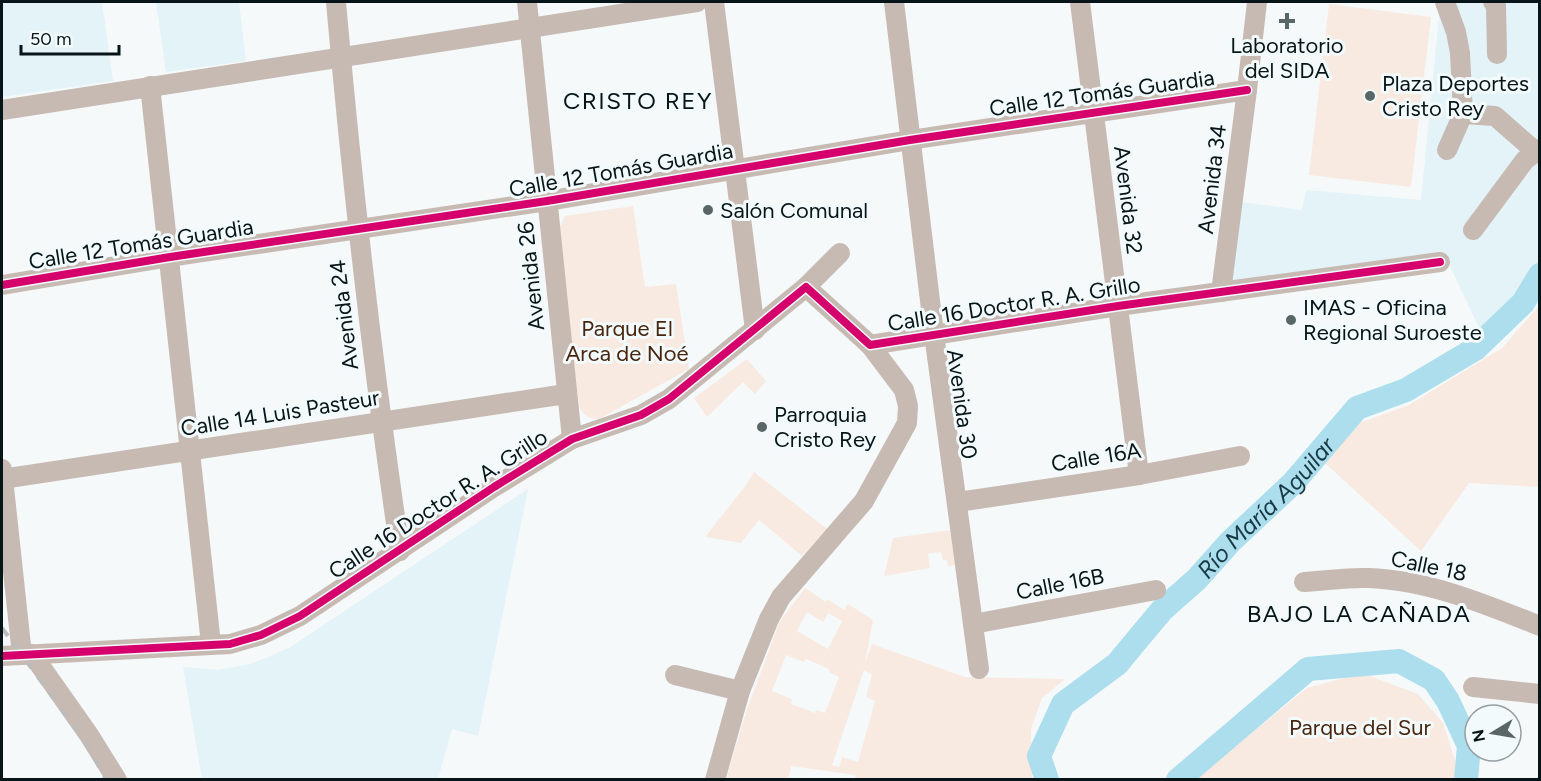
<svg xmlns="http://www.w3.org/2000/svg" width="1541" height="781" font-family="Figtree,sans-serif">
  <rect width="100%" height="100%" fill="#f5f9fa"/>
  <g fill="#e3f3f8">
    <path d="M 2,2 L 102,2 L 113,81 L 2,97 Z"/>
    <path d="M 156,2 L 239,2 L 246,61 L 166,72 Z"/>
    <path d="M 1438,2 L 1539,2 L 1539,263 L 1518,298 L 1481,332 L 1446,258 L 1230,286 L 1241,202 L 1302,210 L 1306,190 L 1421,200 L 1440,6 Z"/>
    <path d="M 528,489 L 478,736 L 452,729 L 438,779 L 202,779 L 183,667 L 217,670 L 251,664 L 289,648 Z"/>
  </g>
  <g fill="#f8eae1" fill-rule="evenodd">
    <path d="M 1329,4 L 1431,17 L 1411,187 L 1309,175 Z"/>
    <path d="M 633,206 L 645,287 L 676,284 L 689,369 L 599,419 C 588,418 583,416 579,405 L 557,234 L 565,216 Z"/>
    <path d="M 1539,306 L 1539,487 L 1469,483 L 1421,551 L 1315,454 L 1359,423 L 1409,405 L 1502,348 Z"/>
    <path d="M 747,359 L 766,381 L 755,394 L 743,382 L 707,417 L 694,398 Z"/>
    <path d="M 754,472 L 827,529 L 802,556 L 759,520 L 741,543 L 705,537 L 746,485 Z"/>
    <path d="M 950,530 L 955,565 L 948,566 L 947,560 L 943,560 L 941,552 L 928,554 L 930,568 L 884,576 L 893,538 Z"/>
    <path d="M 805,588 L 826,602 L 827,599 L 844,610 L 848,604 L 873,620 L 865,663 L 872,644 L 965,677 L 1065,679 L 1042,698 L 1031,729 L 1032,779 L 855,779 L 855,775 L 791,766 L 788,779 L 726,780 L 746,712 L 780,621 ZM 807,612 L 823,622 L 828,613 L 842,621 L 828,649 L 797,631 ZM 786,655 L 804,662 L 806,659 L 829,669 L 829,672 L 839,677 L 825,713 L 816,710 L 815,713 L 791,704 L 792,699 L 772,691 ZM 864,670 L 872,675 L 866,697 L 875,701 L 858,762 L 842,757 L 839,767 L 832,765 Z"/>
    <path d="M 1362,673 L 1418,694 L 1443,723 L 1458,769 L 1455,779 L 1195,779 L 1307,688 Z"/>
  </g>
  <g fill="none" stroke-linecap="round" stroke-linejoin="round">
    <g stroke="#acdeed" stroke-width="24">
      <path id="s1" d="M 1047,780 L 1039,756 L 1063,704 L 1117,664 L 1162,610 L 1197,579 L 1230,542 L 1293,483 L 1357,408 L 1406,390 L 1475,349 L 1523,303 L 1540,275"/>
      <path d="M 1178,780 L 1308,669 L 1399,661 L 1434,680 L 1448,701 L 1469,746 L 1466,780"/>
    </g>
    <g stroke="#c7bab3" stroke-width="20">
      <path d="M 336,2 C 352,185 373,368 400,551"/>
      <path d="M 527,2 L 572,439"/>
      <path d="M 714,2 L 755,330"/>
      <path d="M 894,2 L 934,334 L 979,669"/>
      <path d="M 1080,2 L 1139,475"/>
      <path d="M 1445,2 L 1456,32 L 1460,53 L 1463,114 L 1495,116 L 1536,152"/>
      <path d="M 1493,2 L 1496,5 L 1497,54"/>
      <path d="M 150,86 L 211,644"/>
      <path d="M 2,110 L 697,2"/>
      <path d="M 1447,150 L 1463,114"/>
      <path d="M 1473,230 L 1525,160 L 1540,149"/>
      <path d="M 2,285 L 170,257 L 547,201 L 910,140 L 1247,90"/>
      <path d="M 806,287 L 840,253"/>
      <path d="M 1221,292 L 1247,90 L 1257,2"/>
      <path d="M 2,469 L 22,655"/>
      <path d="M 2,479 L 566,394"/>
      <path d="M 958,502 L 1139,475 L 1240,456"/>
      <path d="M 1304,582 C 1325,581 1347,577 1368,578 C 1428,580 1485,604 1540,626"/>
      <path d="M 973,624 L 1156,590"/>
      <path d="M 32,654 L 89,735 L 117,780"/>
      <path d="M 2,656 L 230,644 L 261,635 L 300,616 L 494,487 L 572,439 L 641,415 L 669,399 L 806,287 L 870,345 L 1118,306 L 1440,262"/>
      <path d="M 675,675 L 740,691"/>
      <path d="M 1473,687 L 1540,694"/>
      <path d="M 715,780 L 740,691 L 769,619 L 781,597 L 864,501 L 907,423 L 908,406 L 904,390 L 870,345"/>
    </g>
    <path stroke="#bebcb9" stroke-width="4" stroke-dasharray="10 10" stroke-linecap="butt" d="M 2,628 L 88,745 L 106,780"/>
    <defs>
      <g id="cycleway">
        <path d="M 2,285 L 170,257 L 547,201 L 910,140 L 1247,90"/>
        <path d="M 2,656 L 230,644 L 261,635 L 300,616 L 494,487 L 572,439 L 641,415 L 669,399 L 806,287 L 870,345 L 1118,306 L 1440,262"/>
      </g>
    </defs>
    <use href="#cycleway" stroke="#f3fafc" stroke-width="11"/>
    <use href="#cycleway" stroke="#d6006c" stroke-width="8"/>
  </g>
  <g fill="#5a6567" stroke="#f3fafc" stroke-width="2">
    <path d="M1284 12h6v6h6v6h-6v6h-6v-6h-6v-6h6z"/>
    <circle cx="1370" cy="96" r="6"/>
    <circle cx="708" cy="210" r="6"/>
    <circle cx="1291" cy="320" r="6"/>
    <circle cx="762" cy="427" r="6"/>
  </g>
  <g text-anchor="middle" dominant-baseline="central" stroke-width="6" stroke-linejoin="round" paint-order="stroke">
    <g font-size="22" fill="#071518" stroke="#f3fafc" text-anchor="start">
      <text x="1287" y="45" text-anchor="middle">Laboratorio<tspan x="1287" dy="25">del SIDA</tspan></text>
      <text x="1382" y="83">Plaza Deportes<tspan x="1382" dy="25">Cristo Rey</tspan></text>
      <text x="720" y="210">Salón Comunal</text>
      <text x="1303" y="307">IMAS - Oficina<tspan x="1303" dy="25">Regional Suroeste</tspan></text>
      <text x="774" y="414">Parroquia<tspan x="774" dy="25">Cristo Rey</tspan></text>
    </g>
    <g font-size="22" fill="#071518" stroke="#f3fafc">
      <text transform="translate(1102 93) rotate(-8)">Calle 12 Tomás Guardia</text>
      <text transform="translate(621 170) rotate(-10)">Calle 12 Tomás Guardia</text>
      <text transform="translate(1212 179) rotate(-83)">Avenida 34</text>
      <text transform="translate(1128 200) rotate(83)">Avenida 32</text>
      <text transform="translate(141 244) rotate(-9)">Calle 12 Tomás Guardia</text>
      <text transform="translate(531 276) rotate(-96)">Avenida 26</text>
      <text transform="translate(1014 304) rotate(-9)">Calle 16 Doctor R. A. Grillo</text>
      <text transform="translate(344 315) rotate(-97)">Avenida 24</text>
      <text transform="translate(962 404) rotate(82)">Avenida 30</text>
      <text transform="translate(280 413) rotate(-9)">Calle 14 Luis Pasteur</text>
      <text transform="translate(1096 457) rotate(-9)">Calle 16A</text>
      <text transform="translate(438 504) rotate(-33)">Calle 16 Doctor R. A. Grillo</text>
      <text transform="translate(1429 566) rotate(12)">Calle 18</text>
      <text transform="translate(1060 584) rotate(-11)">Calle 16B</text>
    </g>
    <g font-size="22" fill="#48250d" stroke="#f3fafc">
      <text x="627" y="328">Parque El<tspan x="627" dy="25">Arca de Noé</tspan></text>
      <text x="1360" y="727">Parque del Sur</text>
    </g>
    <g font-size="24" letter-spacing="1.5" fill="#071518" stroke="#f3fafc">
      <text x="638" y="100">CRISTO REY</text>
      <text x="1359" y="613">BAJO LA CAÑADA</text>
    </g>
    <g font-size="24" font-style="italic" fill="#183a44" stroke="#f3fafc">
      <text stroke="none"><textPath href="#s1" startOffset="366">Río María Aguilar</textPath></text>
    </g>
  </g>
  <rect width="1541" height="781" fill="none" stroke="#071518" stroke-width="6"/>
  <g transform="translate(1493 733) rotate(259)"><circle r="28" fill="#f3fafc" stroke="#959ea1" stroke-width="1.5"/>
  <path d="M0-4.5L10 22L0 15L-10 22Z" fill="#5a6567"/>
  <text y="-9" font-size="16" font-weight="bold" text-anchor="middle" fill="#071518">N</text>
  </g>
  <path d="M21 45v9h98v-9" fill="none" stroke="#071518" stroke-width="3"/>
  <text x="30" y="45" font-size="18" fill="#071518" stroke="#f3fafc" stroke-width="4.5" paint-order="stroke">50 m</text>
</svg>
